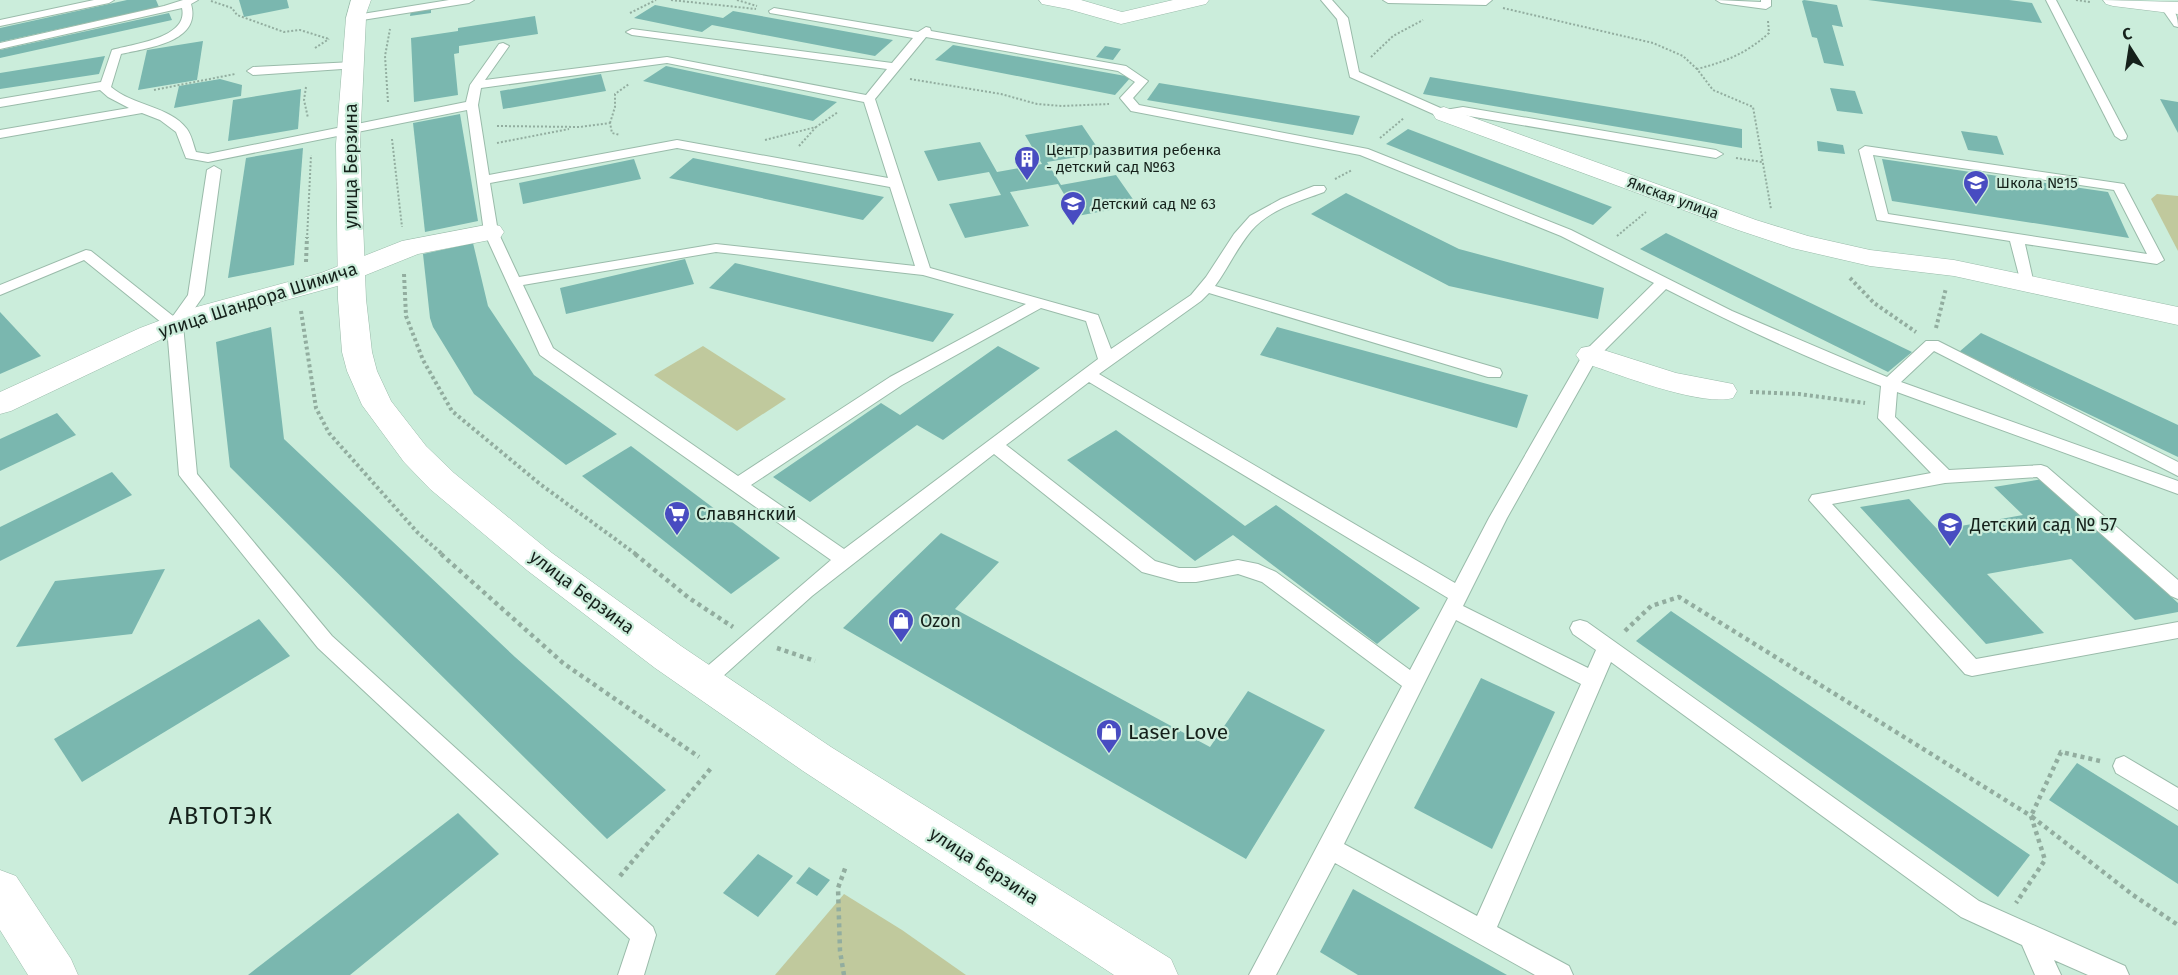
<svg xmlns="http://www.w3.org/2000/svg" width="2178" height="975" font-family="'Fira Sans',sans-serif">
  <rect width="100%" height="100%" fill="#cbeddb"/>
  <g fill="#c0c99d">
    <path d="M 2157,194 L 2178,196 L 2178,251 L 2151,199 Z"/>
    <path d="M 703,346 L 786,399 L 737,431 L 654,375 Z"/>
    <path d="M 844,894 L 902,930 L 966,975 L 775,975 Z"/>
  </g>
  <g fill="#7ab7af">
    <path d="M 127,0 L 156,0 L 159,7 L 0,42 L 0,28 Z"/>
    <path d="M 239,0 L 287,0 L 289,8 L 244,17 Z"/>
    <path d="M 1804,0 L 1837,5 L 1843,27 L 1832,25 L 1844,66 L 1824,63 L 1817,38 L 1812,37 L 1802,1 Z"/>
    <path d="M 1868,0 L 2009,0 L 2032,3 L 2042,23 Z"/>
    <path d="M 655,5 L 723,18 L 733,11 L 893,40 L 875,56 L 712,25 L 702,32 L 634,18 Z"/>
    <path d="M 431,7 L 431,13 L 410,16 L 411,10 Z"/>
    <path d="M 169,13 L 172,20 L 0,58 L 0,50 Z"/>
    <path d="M 535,16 L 538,34 L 459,46 L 459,53 L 454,54 L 458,95 L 414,102 L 411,38 L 458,31 L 458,28 Z"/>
    <path d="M 203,41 L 197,80 L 138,90 L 147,50 Z"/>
    <path d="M 953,45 L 1131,77 L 1115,95 L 935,60 Z"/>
    <path d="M 1105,46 L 1121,49 L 1113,60 L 1096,57 Z"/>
    <path d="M 105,56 L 99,74 L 0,89 L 0,73 Z"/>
    <path d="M 666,66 L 837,102 L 813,121 L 643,81 Z"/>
    <path d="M 601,74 L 606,91 L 503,109 L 500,91 Z"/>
    <path d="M 1430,77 L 1742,129 L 1742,148 L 1423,94 Z"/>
    <path d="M 220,79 L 242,85 L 241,96 L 174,108 L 179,86 Z"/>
    <path d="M 1159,83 L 1360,116 L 1353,135 L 1147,100 Z"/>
    <path d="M 1830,88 L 1855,91 L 1863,114 L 1837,111 Z"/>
    <path d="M 301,89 L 298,129 L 228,141 L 233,100 Z"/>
    <path d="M 2160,99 L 2178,102 L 2178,133 Z"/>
    <path d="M 460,114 L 478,221 L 425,232 L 413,123 Z"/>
    <path d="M 1082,125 L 1101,153 L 1047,162 L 1061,185 L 1116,175 L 1137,205 L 1077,216 L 1058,184 L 1010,192 L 1029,226 L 965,238 L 949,204 L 1001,195 L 989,172 L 938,181 L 924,151 L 980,142 L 997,172 L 1042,164 L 1025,135 Z"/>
    <path d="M 1408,129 L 1612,207 L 1593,225 L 1386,144 Z"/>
    <path d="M 1961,131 L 1997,136 L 2004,155 L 1968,150 Z"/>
    <path d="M 1817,141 L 1843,145 L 1845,154 L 1818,151 Z"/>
    <path d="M 303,148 L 294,265 L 228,278 L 246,158 Z"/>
    <path d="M 693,158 L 884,197 L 863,220 L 669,178 Z"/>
    <path d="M 634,159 L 641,179 L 523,204 L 519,183 Z"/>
    <path d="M 1882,159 L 2108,192 L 2129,238 L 1892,201 Z"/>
    <path d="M 1346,193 L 1459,249 L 1604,288 L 1598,319 L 1449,286 L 1311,214 Z"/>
    <path d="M 1666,233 L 1912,352 L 1888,372 L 1640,249 Z"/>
    <path d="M 473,243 L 488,306 L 534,375 L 617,434 L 566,465 L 474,394 L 433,327 L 430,318 L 423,254 Z"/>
    <path d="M 685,259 L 694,284 L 566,314 L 560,288 Z"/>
    <path d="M 735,263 L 954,314 L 933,342 L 709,288 Z"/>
    <path d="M 0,312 L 41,356 L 0,374 Z"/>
    <path d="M 271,327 L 284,439 L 515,657 L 666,790 L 607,839 L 230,467 L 216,342 Z"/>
    <path d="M 1277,327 L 1528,395 L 1517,428 L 1260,355 Z"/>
    <path d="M 1981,333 L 2178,425 L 2178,457 L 1959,352 Z"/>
    <path d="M 998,346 L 1040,368 L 943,440 L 917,425 L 810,502 L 773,477 L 881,403 L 900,415 Z"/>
    <path d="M 57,413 L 76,435 L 0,471 L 0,439 Z"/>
    <path d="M 1116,430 L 1245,526 L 1276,505 L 1420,608 L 1377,644 L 1233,535 L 1195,561 L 1067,460 Z"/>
    <path d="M 631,446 L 780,558 L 731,594 L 582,476 Z"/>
    <path d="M 112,472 L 132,495 L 0,561 L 0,527 Z"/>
    <path d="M 2043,479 L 2178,603 L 2178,612 L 2135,620 L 2071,559 L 1987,574 L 2044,633 L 1986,644 L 1860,507 L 1909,499 L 1938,530 L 2023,515 L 1994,487 Z"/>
    <path d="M 941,533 L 999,562 L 955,609 L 1210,747 L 1248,691 L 1325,730 L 1246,859 L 843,628 Z"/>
    <path d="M 165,569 L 132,634 L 16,647 L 55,581 Z"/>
    <path d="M 1671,611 L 2030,855 L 1998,897 L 1636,641 Z"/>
    <path d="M 259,619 L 290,656 L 82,782 L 54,739 Z"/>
    <path d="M 1481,678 L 1555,712 L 1492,849 L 1414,808 Z"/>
    <path d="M 2077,763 L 2178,826 L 2178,884 L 2049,800 Z"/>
    <path d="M 458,813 L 499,854 L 350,975 L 248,975 Z"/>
    <path d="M 758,854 L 793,876 L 758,917 L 723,893 Z"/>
    <path d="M 809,867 L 830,880 L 817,896 L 796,883 Z"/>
    <path d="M 1353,889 L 1507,975 L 1358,975 L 1320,952 Z"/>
  </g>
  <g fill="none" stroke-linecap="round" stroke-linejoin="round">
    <defs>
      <g id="lane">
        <path d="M 94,0 L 114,0 L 109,3 L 0,26 L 0,20 Z"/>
        <path d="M 183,0 L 198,0 L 191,4 C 202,42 148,48 121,54 L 111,87 C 133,106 170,106 187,129 C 192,136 193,144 196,152 L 208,154 L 466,102 L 470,85 L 499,44 L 503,43 L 509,46 L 485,80 L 667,57 L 866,95 L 887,69 L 632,35 L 626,32 L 632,29 L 892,63 L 913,38 L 770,13 L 769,11 L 774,8 L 918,32 L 926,27 L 930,28 L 931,31 L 1126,66 L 1148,81 L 1133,98 L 1139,105 L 1368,149 L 1571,230 L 1732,311 L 1887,377 L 1926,341 L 1938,341 L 2178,462 L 2178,476 L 1934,351 L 1901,382 L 2178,481 L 2178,494 L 1897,392 L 1895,417 L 1949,470 L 2041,465 L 2047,467 L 2178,580 L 2178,599 L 2171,596 L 2037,477 L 1945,483 L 1832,504 L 1976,659 L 2178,622 L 2178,638 L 1972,676 L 1965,674 L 1809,500 L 1812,495 L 1818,494 L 1931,473 L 1878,418 L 1881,386 C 1807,359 1735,324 1666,289 L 1597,358 L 1507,518 L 1463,606 L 1588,668 L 1596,650 L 1573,634 L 1570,628 L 1573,622 L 1580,620 L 1587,622 L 1979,901 L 2125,966 L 2129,975 L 2088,975 L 2054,960 L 2061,975 L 2035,975 L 2022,945 L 1961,917 L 1611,662 L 1497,927 L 1569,966 L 1573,975 L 1535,975 L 1335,863 L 1276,975 L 1249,975 L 1402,686 L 1262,582 L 1238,574 L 1196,582 L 1179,582 L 1142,572 L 994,454 L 812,596 L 711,687 L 704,690 L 697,687 L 694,681 L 697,675 L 831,560 L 540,355 L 484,232 L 467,110 L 208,162 L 186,158 L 176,132 L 160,120 L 142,113 L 0,138 L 0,130 L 129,108 L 108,97 L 100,90 L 0,107 L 0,99 L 101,82 L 112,50 C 133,44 189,38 182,8 L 0,49 L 0,43 L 164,6 ZM 926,37 L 1118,71 L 1135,82 L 1120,98 L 1131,111 L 1360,155 L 1561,236 L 1654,283 L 1585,351 L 1489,518 L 1455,583 L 1099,374 L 1201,301 L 1209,293 L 1488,377 L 1500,377 L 1502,373 L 1500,369 L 1215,286 C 1228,268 1237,248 1251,231 C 1270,209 1298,202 1324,192 L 1326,189 L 1324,186 L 1314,186 L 1281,199 L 1250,216 L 1234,234 L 1206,277 L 1191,295 L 1111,349 L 1098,315 L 930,268 L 875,99 ZM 667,63 L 864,102 L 888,178 L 677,140 L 489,175 L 478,105 L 481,88 ZM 677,148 L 890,187 L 915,266 L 716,244 L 519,277 L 498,232 L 490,183 ZM 716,252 L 923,275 L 1026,304 L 890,377 L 738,476 L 553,348 L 523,285 ZM 1041,308 L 1086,321 L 1098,359 L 844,549 L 751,485 L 902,385 ZM 1089,382 L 1448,598 L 1410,670 L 1276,572 L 1258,564 L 1238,560 L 1196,568 L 1179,568 L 1155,561 L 1006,445 ZM 1456,620 L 1581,684 L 1477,916 L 1344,844 Z"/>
        <path d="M 449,0 L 474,0 L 469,3 L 356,21 L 350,18 L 356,15 Z"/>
        <path d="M 1321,0 L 1332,0 L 1348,18 L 1359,72 L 1445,110 L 1463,107 L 1716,150 L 1723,154 L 1716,158 L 1463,115 L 1440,117 L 1350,77 L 1337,19 Z"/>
        <path d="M 1383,0 L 1492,0 L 1486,5 L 1388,3 Z"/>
        <path d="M 1716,0 L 1761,2 L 1761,0 L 1771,0 L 1771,6 L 1766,9 L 1721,3 Z"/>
        <path d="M 2046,0 L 2056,0 L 2127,136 L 2126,139 L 2121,140 L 2115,136 Z"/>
        <path d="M 2165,3 C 2175,6 2178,18 2178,27 L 2174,26 L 2160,6 Z"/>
        <path d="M 353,62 L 357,64 L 357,68 L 253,75 L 247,71 L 253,67 Z"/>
        <path d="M 1865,146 L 2124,184 L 2164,260 L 2157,264 L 2025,244 L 2034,284 L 2027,288 L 2022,287 L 2010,241 L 1877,220 L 1859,150 ZM 1873,155 L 2114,190 L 2147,254 L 1888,214 Z"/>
        <path d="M 214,166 L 221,170 L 204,295 L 183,325 L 197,474 L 332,636 L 653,927 L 656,935 L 644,975 L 618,975 L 630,939 L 318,648 L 182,479 L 179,475 L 167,327 L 84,260 L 0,295 L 0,285 L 86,250 L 91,251 L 173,316 L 188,295 L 207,170 Z"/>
        <path d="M 2124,756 L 2178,788 L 2178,810 L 2116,773 L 2113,766 L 2116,759 Z"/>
      </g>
      <g id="street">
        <path d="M 351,0 L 371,0 L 363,22 L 349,22 L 346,18 Z"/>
        <path d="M 1039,0 L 1081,0 L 1122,12 L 1173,0 L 1209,0 L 1206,4 L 1121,24 L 1068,9 L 1042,4 Z"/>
        <path d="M 1444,107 L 1756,220 L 1808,236 L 1870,250 L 1954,260 L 2178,307 L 2178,325 L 1954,276 L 1870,266 L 1792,248 L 1738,230 L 1436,119 L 1433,114 L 1436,109 Z"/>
        <path d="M 491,224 L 500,226 L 504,232 L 500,238 L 418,254 L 341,285 L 213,320 L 160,340 L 11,411 L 0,414 L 0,392 L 140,328 L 193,308 L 321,273 L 402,241 Z"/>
        <path d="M 1591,346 L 1676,373 L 1733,384 L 1737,391 L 1733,398 C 1699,407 1616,373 1581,362 L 1576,355 L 1581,348 Z"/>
        <path d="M 0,870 L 16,876 L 71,959 L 78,975 L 28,975 L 0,930 Z"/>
      </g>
      <g id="secondary">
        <path d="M 2103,0 L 2178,2 L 2178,14 L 2113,6 L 2106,4 Z"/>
        <path d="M 356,12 L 363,14 L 366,18 L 360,144 L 366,299 L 372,352 L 377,371 L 391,401 L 426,446 L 454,473 L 552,553 L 681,646 L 831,747 L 1171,959 L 1178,975 L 1114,975 L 803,771 L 655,668 L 528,571 L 430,489 L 404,462 L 362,405 L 347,371 L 342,352 L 338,299 L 336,144 L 346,18 L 349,14 Z"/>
      </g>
    </defs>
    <use href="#lane" stroke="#9abbaa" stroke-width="2"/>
    <use href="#street" stroke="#9abbaa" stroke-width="1"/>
    <use href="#secondary" stroke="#9abbaa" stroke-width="1"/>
    <g stroke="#92ad9f" stroke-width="2" stroke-dasharray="2 2" stroke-linecap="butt">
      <path d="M 671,0 L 756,9"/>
      <path d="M 737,0 L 757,6"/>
      <path d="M 2076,0 L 2090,2"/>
      <path d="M 211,1 L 232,8 L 237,15 L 284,32 L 300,30 L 329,39"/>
      <path d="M 1503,8 L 1653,43 L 1683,56 L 1697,69"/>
      <path d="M 630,13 L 656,0"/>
      <path d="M 1768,21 L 1769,33 C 1747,53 1725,62 1697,69 L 1713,90 L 1753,107 L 1771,209"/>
      <path d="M 315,48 L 329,39"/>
      <path d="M 1371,57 L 1393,36 L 1423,20"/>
      <path d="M 910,79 L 1001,94 L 1037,104 L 1062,106 L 1109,104"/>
      <path d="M 306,87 L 304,100 L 308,118"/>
      <path d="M 154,90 L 235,74"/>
      <path d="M 388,102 L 385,56 L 390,29"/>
      <path d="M 610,123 L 615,107 L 615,94 L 629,84"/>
      <path d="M 497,126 L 580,127 L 610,123 L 612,133 L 620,135"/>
      <path d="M 1380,138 L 1404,118"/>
      <path d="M 392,139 L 402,227"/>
      <path d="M 765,140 L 816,127 L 838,112"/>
      <path d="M 497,143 L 569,129"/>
      <path d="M 799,146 L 816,127"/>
      <path d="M 1736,158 L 1762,162"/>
      <path d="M 1335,179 L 1352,170"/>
      <path d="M 1617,236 L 1646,212"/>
      <path d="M 307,239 L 311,155"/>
    </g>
    <g stroke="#92ad9f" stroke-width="4" stroke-dasharray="3 3" stroke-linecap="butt">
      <path d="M 306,262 L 307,237"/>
      <path d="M 404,274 L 406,316 L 423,360 L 452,411 L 540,484 L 637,555"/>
      <path d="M 1850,278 L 1874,303 L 1916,332"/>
      <path d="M 301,311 L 316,408 L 329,433 L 417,532 L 443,555"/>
      <path d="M 1936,328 L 1946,288"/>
      <path d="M 1750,392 L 1799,394 L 1865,403"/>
    </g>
    <g stroke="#92ad9f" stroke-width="4.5" stroke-dasharray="4 4" stroke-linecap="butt">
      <path d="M 441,554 L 563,663 L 699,757"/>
      <path d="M 635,554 L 689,598 L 733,627"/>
      <path d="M 1625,631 L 1651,606 L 1679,597 L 2031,816 L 2045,860 L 2016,903"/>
      <path d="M 777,648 L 815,661"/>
      <path d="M 2100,761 L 2061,752 L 2031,816 L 2133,895 L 2178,925"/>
      <path d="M 620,876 L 712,767"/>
      <path d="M 844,975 L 840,951 L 838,888 L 846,866"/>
    </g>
    <use href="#lane" fill="#fff" fill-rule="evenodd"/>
    <use href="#street" fill="#fff" fill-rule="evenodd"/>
    <use href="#secondary" fill="#fff" fill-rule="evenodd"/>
  </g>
  <defs>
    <symbol id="building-pin" viewBox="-11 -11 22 30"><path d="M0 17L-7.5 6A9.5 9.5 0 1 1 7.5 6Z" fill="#484cc1" stroke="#cbeddb"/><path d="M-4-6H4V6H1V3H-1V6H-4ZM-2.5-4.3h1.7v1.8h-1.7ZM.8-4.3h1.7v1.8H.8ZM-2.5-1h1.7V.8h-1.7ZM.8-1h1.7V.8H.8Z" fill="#fff"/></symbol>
    <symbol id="school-pin" viewBox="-11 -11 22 30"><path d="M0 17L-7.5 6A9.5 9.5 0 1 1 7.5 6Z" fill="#484cc1" stroke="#cbeddb"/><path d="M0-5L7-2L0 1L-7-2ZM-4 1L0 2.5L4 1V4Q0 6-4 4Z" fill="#fff"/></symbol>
    <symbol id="supermarket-pin" viewBox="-11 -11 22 30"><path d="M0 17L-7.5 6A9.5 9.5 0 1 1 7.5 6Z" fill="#484cc1" stroke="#cbeddb"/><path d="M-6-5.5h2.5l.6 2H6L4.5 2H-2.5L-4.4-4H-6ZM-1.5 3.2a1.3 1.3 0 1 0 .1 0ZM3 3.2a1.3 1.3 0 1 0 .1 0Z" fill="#fff"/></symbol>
    <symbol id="shop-pin" viewBox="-11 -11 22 30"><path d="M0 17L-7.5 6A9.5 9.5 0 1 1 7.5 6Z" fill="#484cc1" stroke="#cbeddb"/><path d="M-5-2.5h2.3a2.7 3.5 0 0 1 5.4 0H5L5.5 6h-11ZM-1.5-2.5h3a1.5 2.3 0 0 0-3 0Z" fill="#fff"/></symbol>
  </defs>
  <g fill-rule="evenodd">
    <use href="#building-pin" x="1012" y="144" width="30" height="40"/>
    <use href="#school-pin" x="1961" y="168" width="30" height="40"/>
    <use href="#school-pin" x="1058" y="189" width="30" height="40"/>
    <use href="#supermarket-pin" x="662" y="499" width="30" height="40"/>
    <use href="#school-pin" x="1935" y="510" width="30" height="40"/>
    <use href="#shop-pin" x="886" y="606" width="30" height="40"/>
    <use href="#shop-pin" x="1094" y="717" width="30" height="40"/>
  </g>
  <g text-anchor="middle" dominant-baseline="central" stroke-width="4.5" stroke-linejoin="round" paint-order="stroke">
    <g font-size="15" fill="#15211b" stroke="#cbeddb" text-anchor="start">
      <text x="1046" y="150">Центр развития ребенка<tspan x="1046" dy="17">- детский сад №63</tspan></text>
      <text x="1996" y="183">Школа №15</text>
      <text x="1092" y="204">Детский сад № 63</text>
    </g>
    <g font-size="15" fill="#15211b" stroke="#cbeddb">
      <text transform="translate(1673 198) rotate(20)">Ямская улица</text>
    </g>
    <g font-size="18" fill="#15211b" stroke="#cbeddb">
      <text transform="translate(351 166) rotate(-90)">улица Берзина</text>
      <text transform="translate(258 300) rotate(-18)">улица Шандора Шимича</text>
      <text transform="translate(582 592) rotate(37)">улица Берзина</text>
      <text transform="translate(984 866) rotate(33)">улица Берзина</text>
    </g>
    <g font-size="18" fill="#15211b" stroke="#cbeddb" text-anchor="start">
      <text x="696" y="514">Славянский</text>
      <text x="1970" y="525">Детский сад № 57</text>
      <text x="920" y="621">Ozon</text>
    </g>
    <g font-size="21" fill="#15211b" stroke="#cbeddb" text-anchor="start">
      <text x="1128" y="732">Laser Love</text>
    </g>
    <g font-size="24" letter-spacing="1.5" fill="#15211b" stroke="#cbeddb">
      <text x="221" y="816">АВТОТЭК</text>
    </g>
  </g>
  <g transform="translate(2130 48) rotate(348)" stroke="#cbeddb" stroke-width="4.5" paint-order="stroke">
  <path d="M0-4.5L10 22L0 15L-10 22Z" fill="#15211b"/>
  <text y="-9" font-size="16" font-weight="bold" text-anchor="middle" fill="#15211b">С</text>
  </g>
</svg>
